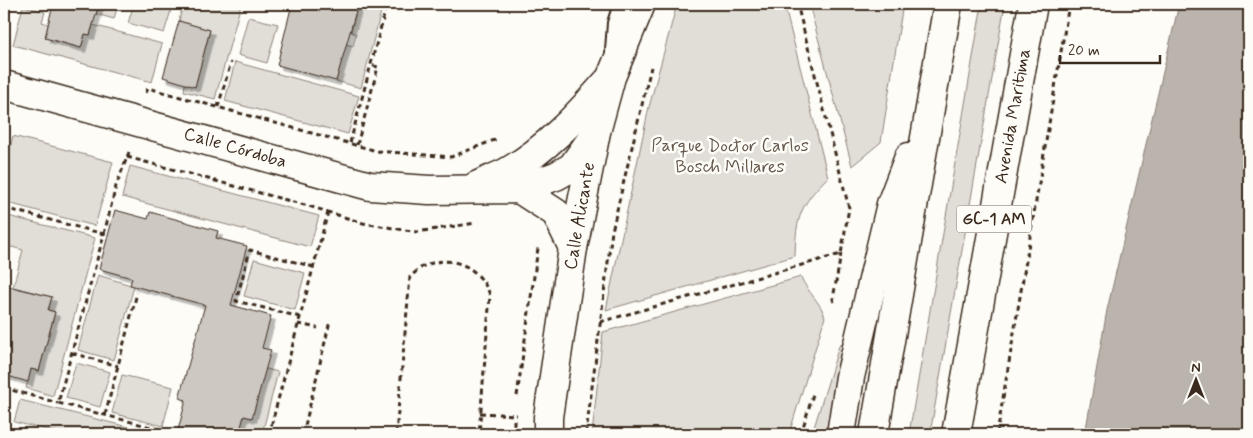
<svg xmlns="http://www.w3.org/2000/svg" width="1253" height="438" font-family="Mynerve,sans-serif">
  <defs>
    <filter id="shadow"><feDropShadow dx="4.5" dy="4.5" stdDeviation="0" flood-color="#0004"/></filter>
  </defs>
  <rect width="100%" height="100%" fill="#fdfcf7"/>
  <filter id="ink" filterUnits="userSpaceOnUse"><feTurbulence type="fractalNoise" baseFrequency=".02" numOctaves="2"/><feDisplacementMap in="SourceGraphic" scale="10" xChannelSelector="R" yChannelSelector="G"/><feConvolveMatrix kernelMatrix="1 2 1 2 8 2 1 2 1" color-interpolation-filters="sRGB"/></filter>
  <g filter="url(#ink)">
    <g fill="#e1ded7" stroke="#8e847a">
      <path d="M 99,4 L 118,4 L 114,19 L 96,14 Z"/>
      <path d="M 134,4 L 173,4 L 164,33 L 128,23 Z"/>
      <path d="M 183,4 L 241,4 L 215,99 L 184,91 L 185,84 L 195,86 L 210,30 L 179,21 Z"/>
      <path d="M 358,4 L 383,4 L 361,88 L 336,81 L 346,44 L 353,46 L 356,34 L 351,32 Z"/>
      <path d="M 677,4 L 784,4 L 828,177 C 800,205 796,217 795,256 L 606,310 L 649,107 Z"/>
      <path d="M 809,4 L 903,4 L 881,142 L 852,166 Z"/>
      <path d="M 982,4 L 1005,4 L 930,434 L 909,434 Z"/>
      <path d="M 23,6 L 45,12 L 42,22 L 48,24 L 45,38 L 81,48 L 85,34 L 90,35 L 93,25 L 162,44 L 152,82 L 13,45 Z"/>
      <path d="M 248,17 L 278,24 L 267,63 L 238,55 Z"/>
      <path d="M 235,62 L 359,96 L 348,134 L 225,101 Z"/>
      <path d="M 13,136 L 113,162 L 95,226 L 4,202 L 4,172 Z"/>
      <path d="M 130,166 L 319,216 L 310,247 L 122,197 Z"/>
      <path d="M 4,215 L 95,238 L 53,396 L 26,388 L 31,369 L 39,371 L 55,312 L 48,310 L 52,297 L 13,287 L 23,250 L 4,245 Z"/>
      <path d="M 254,259 L 305,273 L 295,310 L 244,296 Z"/>
      <path d="M 98,275 L 134,286 L 114,360 L 78,350 Z"/>
      <path d="M 801,277 C 807,292 821,302 825,317 L 789,434 L 592,434 L 603,332 Z"/>
      <path d="M 847,341 L 831,434 L 812,434 L 839,346 Z"/>
      <path d="M 76,363 L 110,372 L 100,407 L 66,398 Z"/>
      <path d="M 259,367 L 278,372 L 262,434 L 239,434 L 244,416 L 252,418 L 257,399 L 252,397 Z"/>
      <path d="M 122,375 L 173,387 L 163,426 L 112,413 Z"/>
      <path d="M 20,400 L 156,434 L 63,434 L 14,422 Z"/>
    </g>
    <path fill="#bbb4ad" stroke="#887d74" d="M 1179,4 L 1249,4 L 1249,434 L 1085,434 L 1107,310 Z"/>
    <g fill="#cdc8c2" stroke="#3b2a1e" filter="url(#shadow)">
      <path d="M 53,4 L 99,4 L 90,35 L 85,34 L 81,48 L 45,38 Z"/>
      <path d="M 292,4 L 358,4 L 336,81 L 277,65 Z"/>
      <path d="M 179,21 L 210,30 L 195,87 L 163,77 Z"/>
      <path d="M 115,210 L 148,219 L 150,212 L 218,231 L 216,238 L 247,246 L 231,305 L 271,316 L 262,348 L 271,350 L 252,418 L 244,416 L 239,434 L 177,434 L 186,400 L 179,398 L 205,305 L 130,285 L 132,278 L 99,269 Z"/>
      <path d="M 4,285 L 52,297 L 48,310 L 55,312 L 39,371 L 31,369 L 28,382 L 4,375 Z"/>
    </g>
    <g fill="none" stroke-linecap="round" stroke-linejoin="round">
      <defs>
        <path id="lane" d="M 613,50 L 615,23 L 621,4"/>
        <g id="street">
          <path d="M 4,85 L 370,186 L 429,190 L 519,189 L 556,213 L 573,248"/>
          <path d="M 476,186 C 486,181 497,177 507,172 C 546,150 578,115 607,82"/>
          <path d="M 519,189 L 556,176 L 572,167 L 591,140"/>
          <path d="M 548,434 L 548,417 L 573,248 L 596,132 L 611,77 L 641,4"/>
        </g>
        <g id="highway">
          <path d="M 841,434 L 850,377 L 891,204 L 909,157"/>
          <path d="M 874,434 L 948,4"/>
          <path d="M 956,434 L 1033,4"/>
        </g>
      </defs>
      <use href="#lane" stroke="#3b2a1e" stroke-width="18"/>
      <use href="#street" stroke="#3b2a1e" stroke-width="31"/>
      <use href="#highway" stroke="#3b2a1e" stroke-width="31"/>
      <g stroke="#3b2a1e" stroke-width="3" stroke-dasharray="5 4" stroke-linecap="butt">
        <path d="M 146,93 L 148,88 L 377,151 L 451,157 L 497,139"/>
        <path d="M 218,107 L 231,62"/>
        <path d="M 4,140 L 6,133"/>
        <path d="M 350,143 L 387,4"/>
        <path d="M 357,145 L 378,67 L 370,65"/>
        <path d="M 127,157 L 312,207 L 363,223 L 417,232 L 476,223"/>
        <path d="M 4,208 L 104,234 L 58,403 L 178,434"/>
        <path d="M 104,234 L 116,186 L 129,152"/>
        <path d="M 834,302 L 833,299 L 841,254"/>
        <path d="M 300,317 L 236,301 L 250,250 L 314,267"/>
        <path d="M 600,322 L 841,254 L 849,208 L 797,4"/>
        <path d="M 298,324 L 318,328"/>
        <path d="M 72,353 L 118,366"/>
        <path d="M 4,388 L 58,403"/>
        <path d="M 517,396 L 538,248"/>
        <path d="M 480,413 L 517,415"/>
        <path d="M 105,415 L 137,293"/>
        <path d="M 269,434 L 328,212"/>
        <path d="M 303,434 L 330,321"/>
        <path d="M 396,434 L 410,277 C 415,273 420,267 426,265 C 454,254 480,268 490,295 L 479,434"/>
        <path d="M 514,434 L 514,417"/>
        <path d="M 586,434 L 612,231 L 651,67"/>
        <path d="M 801,434 L 813,394"/>
        <path d="M 997,434 L 1069,4"/>
      </g>
      <use href="#lane" stroke="#fdfcf7" stroke-width="14"/>
      <use href="#street" stroke="#fdfcf7" stroke-width="28"/>
      <use href="#highway" stroke="#fdfcf7" stroke-width="28"/>
    </g>
  </g>
  <g text-anchor="middle" dominant-baseline="central" stroke-width="5" stroke-linejoin="round" paint-order="stroke">
    <rect fill="#fdfcf7" stroke="#75695f" stroke-width="1" x="956.5" y="205.5" width="75" height="27" rx="4"/>
    <g font-size="16" font-weight="bold" fill="#3b2a1e">
      <text x="994" y="219">GC-1 AM</text>
    </g>
    <g font-size="18" fill="#3b2a1e" stroke="#fdfcf7">
      <text transform="translate(1013 116) rotate(-80)">Avenida Maritima</text>
      <text transform="translate(235 148) rotate(16)">Calle Córdoba</text>
      <text transform="translate(580 216) rotate(-80)">Calle Alicante</text>
    </g>
    <g font-size="18" fill="#64574c" stroke="#fdfcf7">
      <text x="730" y="146">Parque Doctor Carlos<tspan x="730" dy="21">Bosch Millares</tspan></text>
    </g>
  </g>
  <rect width="1253" height="438" fill="none" stroke="#fdfcf7" stroke-width="20"/>
  <rect x="10" y="10" width="1233" height="418" fill="none" stroke="#3b2a1e" stroke-width="2" filter="url(#ink)"/>
  <g transform="translate(1196 380)" stroke="#fdfcf7" stroke-width="4" paint-order="stroke">
  <path d="M0-4L9 19L0 12L-9 19Z" fill="#3b2a1e"/>
  <text y="-8" font-size="14" font-weight="bold" text-anchor="middle" fill="#3b2a1e">N</text>
  </g>
  <path d="M1060 55v8h100v-8" fill="none" stroke="#3b2a1e" stroke-width="2.5"/>
  <text x="1068" y="55" font-size="15" fill="#3b2a1e" stroke="#fdfcf7" stroke-width="4" paint-order="stroke">20 m</text>
</svg>
